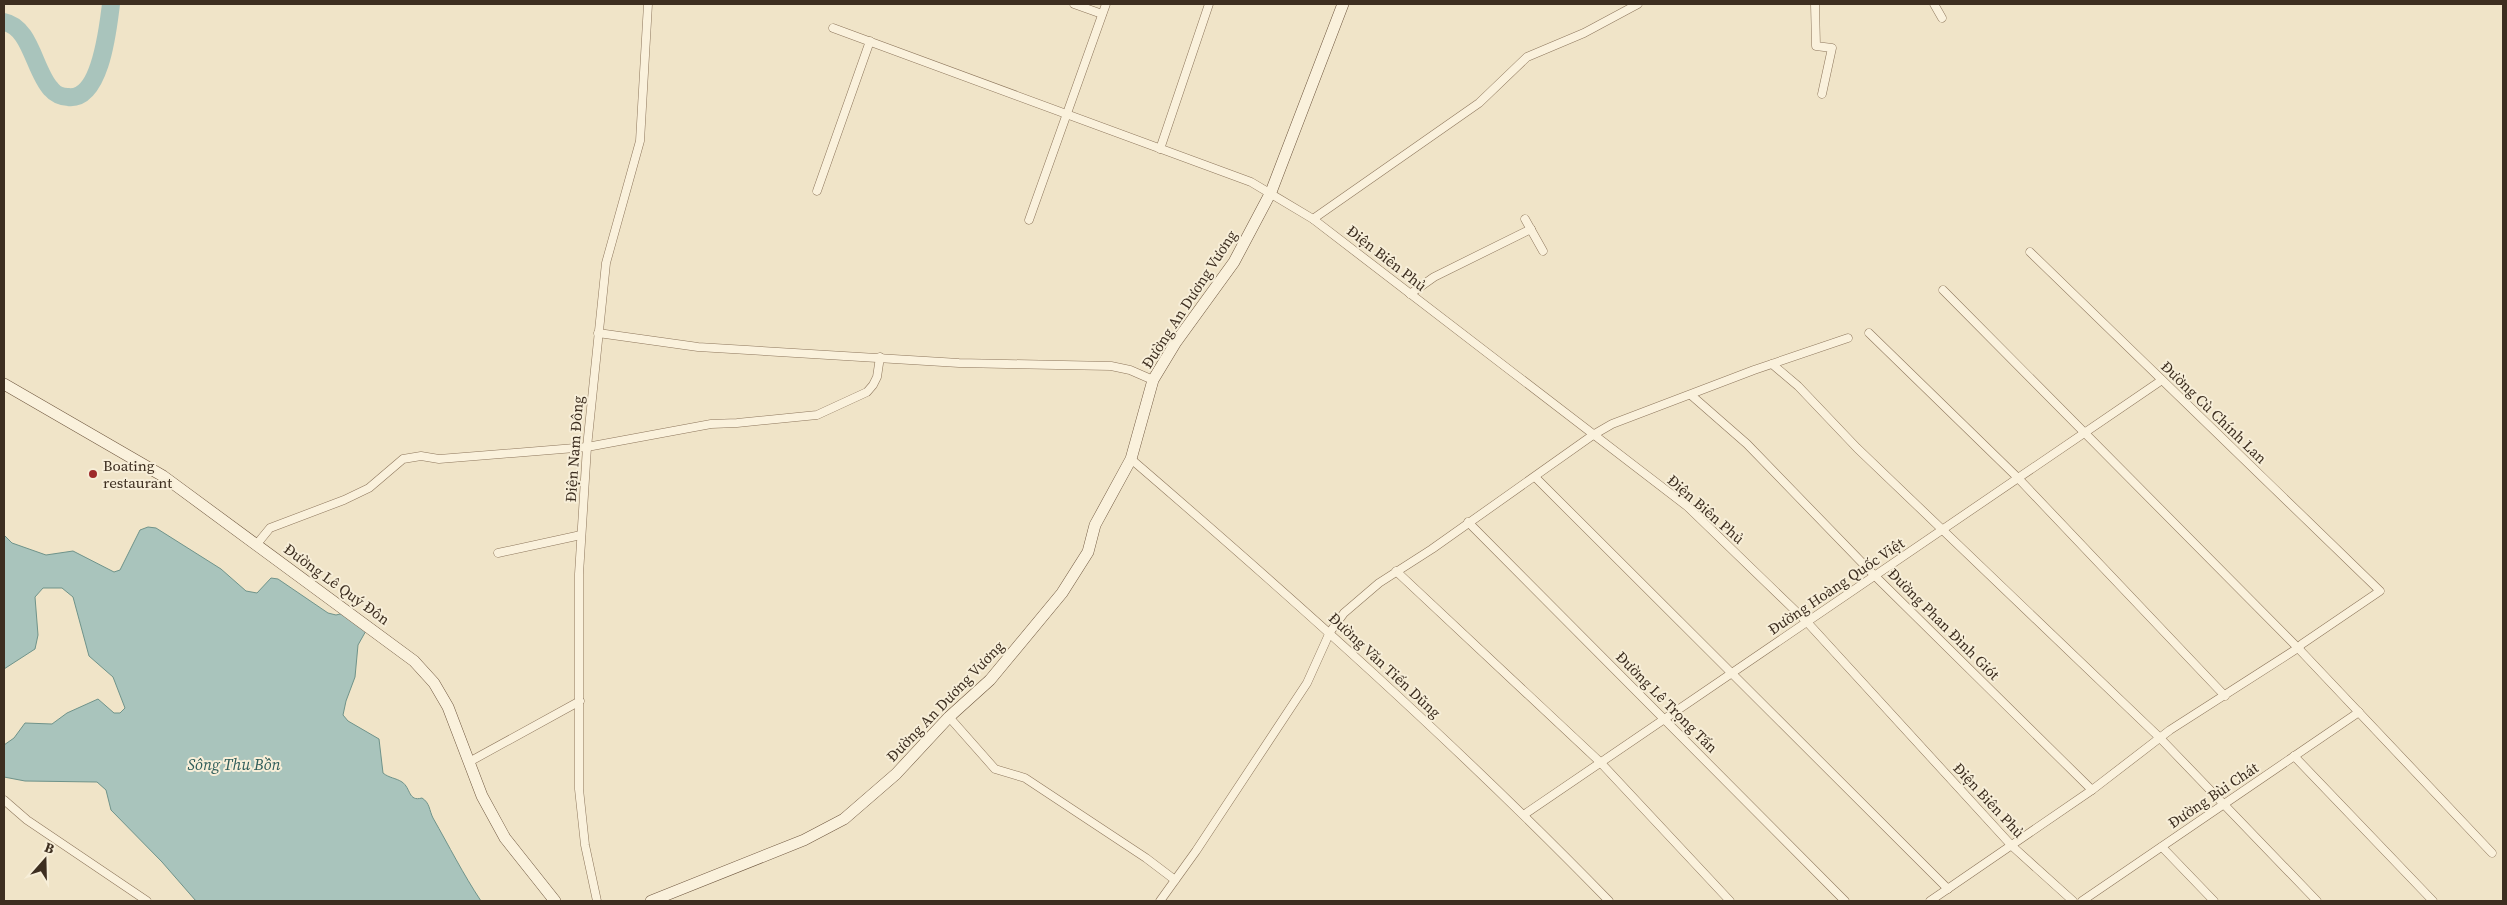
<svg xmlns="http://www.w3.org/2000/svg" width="2507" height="905" font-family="'Source Serif 4',serif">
  <rect width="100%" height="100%" fill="#f0e4c8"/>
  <path fill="#a9c4bc" stroke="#6f938a" d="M 148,527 L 156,528 L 221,569 L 246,591 L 257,593 L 271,578 L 278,579 L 328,613 L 336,615 L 344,613 L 367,629 L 358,645 L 355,677 L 346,701 L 343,715 L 348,721 L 379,739 L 383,773 C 389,778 396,778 402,782 C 411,788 408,802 422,798 C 430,803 429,810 433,818 C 449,846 463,874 481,901 L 196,901 L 162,862 L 111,810 L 106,790 L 97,782 L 25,781 L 4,777 L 4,745 L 14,738 L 25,723 L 52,724 L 67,713 L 98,699 L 114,713 L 120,713 L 125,708 L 113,677 L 89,656 L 73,597 L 62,588 L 43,588 L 35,597 L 38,635 L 35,649 L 4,669 L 4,535 L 12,543 L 46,555 L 73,551 L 114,572 L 120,570 L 140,530 Z"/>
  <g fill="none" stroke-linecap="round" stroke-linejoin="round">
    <path stroke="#a9c4bc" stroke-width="18" d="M 4,22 C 31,27 34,71 51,89 C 55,94 62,97 68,97 C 101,101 108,27 111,4"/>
    <defs>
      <g id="minor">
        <path d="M 1074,4 L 1102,14"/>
        <path d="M 1815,4 L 1816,46 L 1832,48 L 1822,94"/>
        <path d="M 1934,4 L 1942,18"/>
        <path d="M 833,28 L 1251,182 L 1313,219 L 1688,507 L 1807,622 L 2012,846 L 2073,901"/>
        <path d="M 1160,149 L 1209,4"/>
        <path d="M 817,191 L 870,41"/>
        <path d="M 1313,219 L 1479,103 L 1527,57 L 1584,33 L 1638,4"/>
        <path d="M 1525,219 L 1543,251"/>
        <path d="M 1029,220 L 1106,4"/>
        <path d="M 1943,290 L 2298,648 L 2492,853"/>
        <path d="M 1410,294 L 1434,277 L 1531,229"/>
        <path d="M 598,333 L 698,347 L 959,363 L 1111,366 L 1130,370 L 1153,380"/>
        <path d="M 1869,333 L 2018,478 L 2225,696"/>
        <path d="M 1772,364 L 1798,386 L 1857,448 L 2160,738 L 2317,901"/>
        <path d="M 1691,395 L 1747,444 L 1875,576 L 2092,790"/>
        <path d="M 1131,459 C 1296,601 1457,745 1609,901"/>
        <path d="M 1535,477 L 1948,889"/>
        <path d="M 1468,522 L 1845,901"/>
        <path d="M 257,544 L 270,528 L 344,500 L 369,488 L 403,459 L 421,456 L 439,459 L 587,447 L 711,424 L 737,423 L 817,415 L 867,392 L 873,385 L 877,377 L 880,357"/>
        <path d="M 498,553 L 581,535"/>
        <path d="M 1396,571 L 1600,762 L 1730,901"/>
        <path d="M 949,717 L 995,769 L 1025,778 L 1146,858 L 1175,880"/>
        <path d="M 2294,756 L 2433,901"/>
        <path d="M 469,762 L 580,701"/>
        <path d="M 4,800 L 27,820 L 147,901"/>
        <path d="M 1525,814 L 2162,380"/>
        <path d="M 2162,847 L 2214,901"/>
        <path d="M 597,901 L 585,845 L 579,789 L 579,574 L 587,447 L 606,263 L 640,141 L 648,4"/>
        <path d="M 1160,901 L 1196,851 L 1307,683 L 1330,632 L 1344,613 L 1379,583 L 1432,549 L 1593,435 L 1612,424 L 1754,370 L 1848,338"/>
        <path d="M 1930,901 L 2092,790 L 2170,730 L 2298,648 L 2302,644 L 2380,591 L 2030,252"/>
        <path d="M 2082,901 L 2359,712"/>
      </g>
      <g id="secondary">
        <path d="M 4,384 L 163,476 L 414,661 L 434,683 L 448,707 L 482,796 L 505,838 L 555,901"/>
        <path d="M 651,901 L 804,840 L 844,819 L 896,774 L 949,717 L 990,680 L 1062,593 L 1088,552 L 1095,525 L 1131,459 L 1153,380 L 1176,342 L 1234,262 L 1271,192 L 1343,4"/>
      </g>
    </defs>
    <use href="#minor" stroke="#8d765c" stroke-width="9"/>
    <use href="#secondary" stroke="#6f573f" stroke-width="12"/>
    <use href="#minor" stroke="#faf1dc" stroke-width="8"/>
    <use href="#secondary" stroke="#faf1dc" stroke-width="11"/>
  </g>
  <circle fill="#9e2a2b" stroke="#f7eed8" stroke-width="2" cx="93" cy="474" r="5"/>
  <g text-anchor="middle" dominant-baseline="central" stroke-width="4" stroke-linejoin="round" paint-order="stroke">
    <g font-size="15" fill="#3d2e20" stroke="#f7eed8">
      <text transform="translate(1387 258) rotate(38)">Điện Biên Phủ</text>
      <text transform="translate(1189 299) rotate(-57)">Đường An Dương Vương</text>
      <text transform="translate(2214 412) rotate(44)">Đường Cù Chính Lan</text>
      <text transform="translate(574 449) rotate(-86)">Điện Nam Đông</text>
      <text transform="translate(1706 509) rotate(41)">Điện Biên Phủ</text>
      <text transform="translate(337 584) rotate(36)">Đường Lê Quý Đôn</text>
      <text transform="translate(1836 586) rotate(-34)">Đường Hoàng Quốc Việt</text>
      <text transform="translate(1944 624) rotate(45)">Đường Phan Đình Giót</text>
      <text transform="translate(1385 665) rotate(43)">Đường Văn Tiến Dũng</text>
      <text transform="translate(945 701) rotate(-46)">Đường An Dương Vương</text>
      <text transform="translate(1667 702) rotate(45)">Đường Lê Trọng Tấn</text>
      <text transform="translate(2213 795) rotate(-34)">Đường Bùi Chát</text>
      <text transform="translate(1989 800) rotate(47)">Điện Biên Phủ</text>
    </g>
    <g font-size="15" fill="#3d2e20" stroke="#f7eed8" text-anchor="start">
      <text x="103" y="465">Boating<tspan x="103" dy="17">restaurant</tspan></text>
    </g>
    <g font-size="16" font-style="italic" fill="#2f5d5a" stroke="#f7eed8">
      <text x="234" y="764">Sông Thu Bồn</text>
    </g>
  </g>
  <rect width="2507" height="905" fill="none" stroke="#3d2e20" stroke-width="10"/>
  <g transform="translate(45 860) rotate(20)" stroke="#f7eed8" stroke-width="4" paint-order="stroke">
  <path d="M0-4L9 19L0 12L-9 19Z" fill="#3d2e20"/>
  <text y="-8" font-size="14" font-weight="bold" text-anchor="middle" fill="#3d2e20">B</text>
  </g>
</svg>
